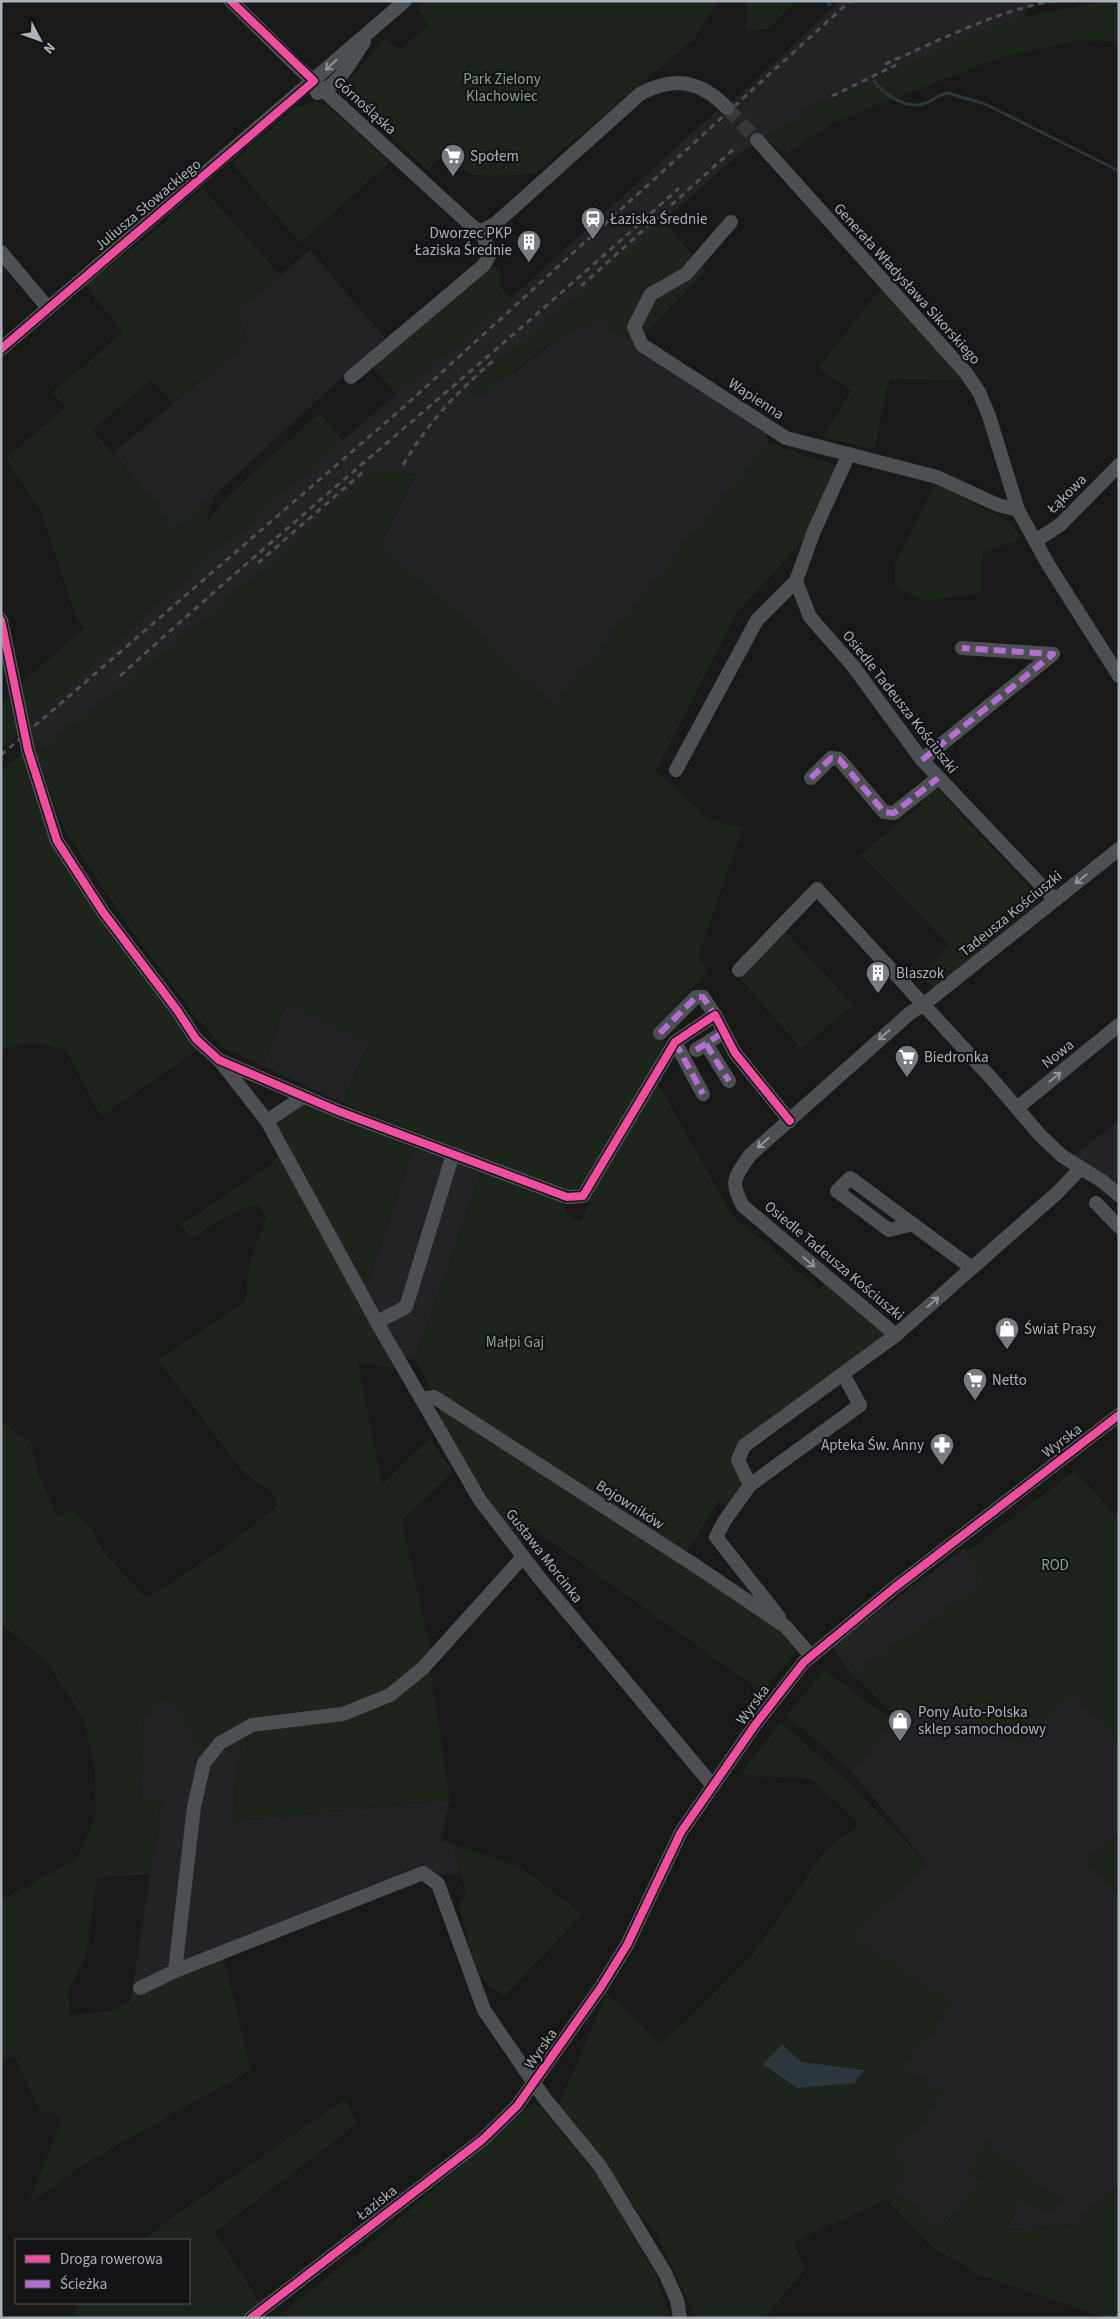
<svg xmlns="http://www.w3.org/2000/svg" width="1120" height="2319" font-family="'Source Sans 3',sans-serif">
  <rect width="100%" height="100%" fill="#191919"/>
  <g fill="#232325">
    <path d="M 840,1 L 1032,1 L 1023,17 L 977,33 L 808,109 L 766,140 L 762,138 L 732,160 L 630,250 L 472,384 L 467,395 L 517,371 L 566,332 L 599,320 L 766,432 L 768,443 L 554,704 L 381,544 L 415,475 L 383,470 L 376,466 L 258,574 L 110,697 L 36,753 L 28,722 L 112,649 L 161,600 L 396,394 L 465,340 L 717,110 L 720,113 Z"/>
    <path d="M 310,250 L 385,338 L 215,495 L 174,528 L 113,453 L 248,342 L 237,313 Z"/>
    <path d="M 286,1004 L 368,1045 L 342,1103 L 263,1066 Z"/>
    <path d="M 1119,1121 L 1119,1185 L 1073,1156 Z"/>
    <path d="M 414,1148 L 482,1171 L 415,1360 L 405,1358 L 366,1286 Z"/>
    <path d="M 964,1548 L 985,1582 L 852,1675 L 832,1647 Z"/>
    <path d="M 1075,1693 L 1119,1742 L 1119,1833 L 1085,1862 L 1119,1896 L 1119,2185 L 1074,2224 L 1006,2230 L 1021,2201 L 1061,2199 L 982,2183 L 942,2227 L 895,2192 L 896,2152 L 944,2094 L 904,2067 L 854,1936 L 926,1862 L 851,1771 L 894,1722 L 931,1709 L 946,1698 L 1019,1743 Z"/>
    <path d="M 168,1698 L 243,1723 L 232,1821 L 450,1800 L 441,1840 L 454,1844 L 461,1873 L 440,1876 L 423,1867 L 130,2003 L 162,1799 L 140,1798 L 144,1715 Z"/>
  </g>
  <g fill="#1d241c">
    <path d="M 425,1 L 718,1 L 695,38 L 534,174 L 487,176 L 470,174 L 453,159 L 443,154 L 428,170 L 347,96 L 343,87 L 385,38 L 399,50 L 428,26 L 418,8 Z"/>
    <path d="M 747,1 L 797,1 L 768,29 L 745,32 Z"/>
    <path d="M 1106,1 L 1119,1 L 1119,42 L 1080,40 L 998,58 L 829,125 L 787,153 L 766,140 L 808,109 L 977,33 L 1023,17 Z"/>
    <path d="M 313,101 L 327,106 L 390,162 L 300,243 L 232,163 L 293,109 Z"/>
    <path d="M 203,188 L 281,276 L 237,313 L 248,342 L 172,403 L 151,380 L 93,430 L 174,528 L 215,495 L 205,524 L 231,493 L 319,413 L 344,441 L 161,600 L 112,649 L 28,721 L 20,684 L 84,628 L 77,620 L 42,514 L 6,458 L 65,408 L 52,393 L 123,332 L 85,285 L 150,235 Z"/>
    <path d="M 663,221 L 706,270 L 635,344 L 599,320 L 565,332 L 486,393 L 466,396 L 472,384 Z"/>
    <path d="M 489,265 L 500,268 L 500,286 L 511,298 L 465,340 L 396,394 L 371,365 Z"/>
    <path d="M 882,287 L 961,380 L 889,379 L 874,450 L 823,437 L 851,391 L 818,368 Z"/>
    <path d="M 768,443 L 843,468 L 802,541 L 737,613 L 656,770 L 708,819 L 743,828 L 698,956 L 708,972 L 653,1028 L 669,1045 L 579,1188 L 563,1189 L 342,1103 L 368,1045 L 286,1004 L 263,1066 L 223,1048 L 196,1017 L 133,933 L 64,829 L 36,753 L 110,697 L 258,574 L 376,466 L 383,470 L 415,475 L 381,544 L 554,704 Z"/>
    <path d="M 936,482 L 1010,523 L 1022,539 L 983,553 L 981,593 L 925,601 L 895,588 L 895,563 Z"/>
    <path d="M 12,695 L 19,734 L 1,749 L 1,705 Z"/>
    <path d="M 23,753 L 61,858 L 197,1050 L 101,1117 L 66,1050 L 32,1042 L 1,1050 L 1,771 Z"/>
    <path d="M 935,786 L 1041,900 L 934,988 L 920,975 L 949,945 L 860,855 L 921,805 L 920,797 Z"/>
    <path d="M 783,929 L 853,1005 L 801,1049 L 739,977 Z"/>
    <path d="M 656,1080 L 732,1215 L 820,1290 L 826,1284 L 888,1333 L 736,1446 L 732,1461 L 744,1485 L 727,1505 L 719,1501 L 686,1553 L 435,1395 L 415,1360 L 482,1171 L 562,1202 L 568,1215 L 580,1222 L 591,1201 L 585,1198 Z"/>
    <path d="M 304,1100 L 414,1148 L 366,1286 L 365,1313 L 396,1369 L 358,1362 L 382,1484 L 430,1438 L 453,1472 L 402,1521 L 430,1647 L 430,1668 L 450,1800 L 232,1821 L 243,1724 L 199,1753 L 169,1698 L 144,1715 L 140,1798 L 162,1798 L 150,1874 L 97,1878 L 86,1957 L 68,1992 L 70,2015 L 111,2011 L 224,1958 L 251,2070 L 91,2160 L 28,2204 L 61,2121 L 55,2112 L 40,2112 L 14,2055 L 1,2063 L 1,1900 L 77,1859 L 96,1815 L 95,1770 L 84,1720 L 46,1661 L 1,1624 L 1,1422 L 31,1442 L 39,1476 L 58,1516 L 73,1511 L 94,1532 L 103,1551 L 146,1598 L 220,1551 L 278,1506 L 272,1493 L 243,1472 L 158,1360 L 246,1301 L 250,1261 L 266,1218 L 258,1205 L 236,1211 L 191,1238 L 180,1225 L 269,1167 L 278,1156 L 287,1174 L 295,1161 L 272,1123 Z"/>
    <path d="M 443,1409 L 779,1628 L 797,1652 L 771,1680 L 767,1696 L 531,1527 L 518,1545 L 435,1412 Z"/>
    <path d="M 1075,1471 L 1115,1515 L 1119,1513 L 1119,1742 L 1075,1693 L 1019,1743 L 947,1698 L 931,1709 L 900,1720 L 852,1675 L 984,1582 L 966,1552 Z"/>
    <path d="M 825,1670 L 894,1722 L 851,1771 L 787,1715 Z"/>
    <path d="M 781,1722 L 845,1779 L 926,1862 L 854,1936 L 956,2003 L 904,2067 L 944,2094 L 896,2152 L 912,2167 L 895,2192 L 943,2227 L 982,2183 L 968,2171 L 985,2141 L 1061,2199 L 1047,2214 L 1021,2201 L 1006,2230 L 1074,2224 L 1119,2185 L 1119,2318 L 1106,2318 L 977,2274 L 932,2247 L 886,2199 L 793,2243 L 806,2268 L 764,2318 L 696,2318 L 657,2234 L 556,2111 L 607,1993 L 661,2044 L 752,1955 L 826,1850 L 859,1824 L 811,1779 L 739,1775 Z"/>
    <path d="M 1119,1833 L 1119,1896 L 1084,1862 Z"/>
    <path d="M 454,1844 L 521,1867 L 582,1914 L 504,1997 L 488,1985 L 475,1968 L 459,1903 L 466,1894 Z"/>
    <path d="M 345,2100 L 358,2123 L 215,2232 L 260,2303 L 242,2318 L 75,2318 L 77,2303 L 189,2303 L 189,2240 L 143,2240 L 178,2213 Z"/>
    <path d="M 535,2102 L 596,2173 L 656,2275 L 670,2318 L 276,2318 L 378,2237 Z"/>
  </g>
  <path fill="#2b373c" d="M 782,2045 L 802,2062 L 864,2070 L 854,2083 L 797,2088 L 763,2064 Z"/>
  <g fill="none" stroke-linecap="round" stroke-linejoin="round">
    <g stroke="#2b373c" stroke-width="3">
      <path d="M 827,1 L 830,5"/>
      <path d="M 874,81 C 884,94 905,109 923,104 C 932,102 938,94 948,93 L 985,104 L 1119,171"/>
    </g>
    <path stroke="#363839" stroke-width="14" stroke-dasharray="14 7" stroke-linecap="butt" d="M 727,108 L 757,140"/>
    <g stroke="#4d5052" stroke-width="14">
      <path d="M 231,1 L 298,67 L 474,228 L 481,231"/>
      <path d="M 317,93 C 339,86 352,59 364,42"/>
      <path d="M 757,140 L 966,373 L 979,392 L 989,416 L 1018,510 L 1049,566 L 1119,676"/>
      <path d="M 731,222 L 686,274 L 651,294 L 634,327 L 642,345 L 786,438 L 937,477 L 998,505 L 1018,510"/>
      <path d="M 481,231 L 495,224 L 640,94 C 674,76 700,80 727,108"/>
      <path d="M 1,252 L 48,308"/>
      <path d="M 1,349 L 405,1"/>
      <path d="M 351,377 L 484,265 L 490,254 L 481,231"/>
      <path d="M 849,454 L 814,531 L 796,581 L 810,617 L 853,666 L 922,760 L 1055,900"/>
      <path d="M 1035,541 L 1060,525 L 1119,465"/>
      <path d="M 1,620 L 28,750 L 57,841 L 103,912 L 177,1010 L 196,1039 L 219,1060 L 338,1111 L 567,1197 L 583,1196 L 675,1042 L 715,1015 L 735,1053 L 790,1121"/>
      <path d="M 922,760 L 1053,654 L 962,648"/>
      <path d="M 676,770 L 757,620 L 796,581"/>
      <path d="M 811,778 L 831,758 L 839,759 L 884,812 L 894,813 L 938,778"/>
      <path d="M 739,970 L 817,889 L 992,1079 L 1040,1135 L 1062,1156 L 1102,1181 L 1119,1195"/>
      <path d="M 660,1033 L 696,997 L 703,997 L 715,1015"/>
      <path d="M 675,1042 L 703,1094"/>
      <path d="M 706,1044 L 729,1081"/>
      <path d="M 696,1050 L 724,1032"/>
      <path d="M 220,1061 L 267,1121 L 379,1326 L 480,1500 L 541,1580 L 713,1786"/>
      <path d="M 1017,1108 L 1119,1025"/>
      <path d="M 267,1121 L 304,1096"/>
      <path d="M 1081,1168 L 1057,1193 L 896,1335 L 743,1206 C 729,1181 735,1177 750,1155 L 910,1013 L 923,1005 L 1119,849"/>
      <path d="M 1096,1203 L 1119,1227"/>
      <path d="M 913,1224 L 889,1230 L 837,1191 L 850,1178 L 972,1268"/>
      <path d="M 377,1322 L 406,1307 L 453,1154"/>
      <path d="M 422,1399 L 434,1397 L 699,1568 L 786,1627 L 810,1655"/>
      <path d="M 750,1485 L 860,1405 L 843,1374"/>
      <path d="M 779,1617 L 716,1537 L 725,1520 L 750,1485 L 738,1460 L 744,1446 L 896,1335"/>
      <path d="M 175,1971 L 194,1807 L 204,1763 L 220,1743 L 252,1725 L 343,1714 L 390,1695 L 423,1668 L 523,1557"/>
      <path d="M 140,1988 L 175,1971 L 423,1873 L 438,1884 L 484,2010 L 545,2099 L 600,2166 L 665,2273 L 677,2300 L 680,2318"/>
      <path d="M 251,2318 L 482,2140 L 517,2106 L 601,1987 L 627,1945 L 681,1832 L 755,1725 L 804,1662 L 894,1588 L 1119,1415"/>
    </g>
    <g stroke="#4d4f51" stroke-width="3" stroke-dasharray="6 5" stroke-linecap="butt">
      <path d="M 885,64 C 939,41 995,11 1053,1"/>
      <path d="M 832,96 L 896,65"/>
      <path d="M 581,286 L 737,146"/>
      <path d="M 403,465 C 428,422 458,391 495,359"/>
      <path d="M 258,563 L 363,472"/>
      <path d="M 120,676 C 303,510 495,355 679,188"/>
      <path d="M 1,755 L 407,404 L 850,1"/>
    </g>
    <g stroke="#b36fd0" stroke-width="6" stroke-dasharray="12 6" stroke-linecap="butt">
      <path d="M 922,760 L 1053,654 L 962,648"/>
      <path d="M 811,778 L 831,758 L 839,759 L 884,812 L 894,813 L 938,778"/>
      <path d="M 660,1033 L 696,997 L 703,997 L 715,1015"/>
      <path d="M 675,1042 L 703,1094"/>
      <path d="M 706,1044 L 729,1081"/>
      <path d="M 696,1050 L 724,1032"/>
    </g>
    <defs>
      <g id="cycleway">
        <path d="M 1,349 L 314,81 L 231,1"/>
        <path d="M 1,620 L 28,750 L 57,841 L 103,912 L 177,1010 L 196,1039 L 219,1060 L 338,1111 L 567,1197 L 583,1196 L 675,1042 L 715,1015 L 735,1053 L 790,1121"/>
        <path d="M 251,2318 L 482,2140 L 517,2106 L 601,1987 L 627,1945 L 681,1832 L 755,1725 L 804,1662 L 894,1588 L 1119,1415"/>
      </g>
    </defs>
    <use href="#cycleway" stroke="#131315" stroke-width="11"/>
    <use href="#cycleway" stroke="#ef4d9e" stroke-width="8"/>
  </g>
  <defs><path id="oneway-shaft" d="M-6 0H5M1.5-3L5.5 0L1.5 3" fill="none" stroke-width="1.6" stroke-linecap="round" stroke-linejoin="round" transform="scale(1.25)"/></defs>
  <g stroke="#8e959b">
    <use href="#oneway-shaft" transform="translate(331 65) rotate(137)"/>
    <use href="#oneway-shaft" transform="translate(1081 879) rotate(141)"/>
    <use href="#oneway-shaft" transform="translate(884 1035) rotate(139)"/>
    <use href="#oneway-shaft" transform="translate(1055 1077) rotate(-39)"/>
    <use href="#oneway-shaft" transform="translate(763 1143) rotate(139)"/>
    <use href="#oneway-shaft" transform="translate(809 1262) rotate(40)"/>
    <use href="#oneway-shaft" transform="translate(933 1302) rotate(-41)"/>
  </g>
  <defs>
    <symbol id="supermarket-pin" viewBox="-11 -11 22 30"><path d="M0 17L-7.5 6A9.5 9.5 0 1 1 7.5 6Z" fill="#777c82" stroke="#131315"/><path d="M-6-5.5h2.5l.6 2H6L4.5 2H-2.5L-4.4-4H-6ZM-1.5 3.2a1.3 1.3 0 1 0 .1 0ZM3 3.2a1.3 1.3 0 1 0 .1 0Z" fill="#fff"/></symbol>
    <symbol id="station-pin" viewBox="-11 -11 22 30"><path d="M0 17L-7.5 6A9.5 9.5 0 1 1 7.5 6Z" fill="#777c82" stroke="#131315"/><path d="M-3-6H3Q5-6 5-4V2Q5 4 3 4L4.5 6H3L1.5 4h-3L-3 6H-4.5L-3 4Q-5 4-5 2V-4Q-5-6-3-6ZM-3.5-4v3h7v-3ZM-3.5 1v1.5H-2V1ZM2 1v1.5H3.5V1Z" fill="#fff"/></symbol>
    <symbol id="building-pin" viewBox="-11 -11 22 30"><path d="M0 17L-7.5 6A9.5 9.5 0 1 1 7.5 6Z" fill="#777c82" stroke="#131315"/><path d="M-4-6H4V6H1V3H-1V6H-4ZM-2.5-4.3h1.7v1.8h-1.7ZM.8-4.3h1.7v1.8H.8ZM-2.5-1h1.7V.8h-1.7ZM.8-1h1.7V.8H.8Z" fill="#fff"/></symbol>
    <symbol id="shop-pin" viewBox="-11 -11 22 30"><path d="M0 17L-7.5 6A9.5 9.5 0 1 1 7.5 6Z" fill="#777c82" stroke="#131315"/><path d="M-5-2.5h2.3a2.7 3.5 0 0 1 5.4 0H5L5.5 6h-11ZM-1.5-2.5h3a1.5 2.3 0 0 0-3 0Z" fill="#fff"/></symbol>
    <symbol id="pharmacy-pin" viewBox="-11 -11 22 30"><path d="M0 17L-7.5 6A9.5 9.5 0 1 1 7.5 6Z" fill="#777c82" stroke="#131315"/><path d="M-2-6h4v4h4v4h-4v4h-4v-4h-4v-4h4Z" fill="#fff"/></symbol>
  </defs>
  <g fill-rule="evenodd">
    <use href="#supermarket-pin" x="439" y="142" width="28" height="38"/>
    <use href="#station-pin" x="579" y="205" width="28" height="38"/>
    <use href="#building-pin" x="515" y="228" width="28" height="38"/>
    <use href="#building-pin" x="864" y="959" width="28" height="38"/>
    <use href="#supermarket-pin" x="893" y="1043" width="28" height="38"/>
    <use href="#shop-pin" x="993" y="1315" width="28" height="38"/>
    <use href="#supermarket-pin" x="961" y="1366" width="28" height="38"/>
    <use href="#pharmacy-pin" x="928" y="1431" width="28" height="38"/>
    <use href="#shop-pin" x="886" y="1707" width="28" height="38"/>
  </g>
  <g text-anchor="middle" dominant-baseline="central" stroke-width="4.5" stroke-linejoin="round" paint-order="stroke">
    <g font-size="15" fill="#85a680" stroke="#131315">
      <text x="502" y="79">Park Zielony<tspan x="502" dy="17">Klachowiec</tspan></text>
      <text x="515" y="1342">Małpi Gaj</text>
      <text x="1055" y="1565">ROD</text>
    </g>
    <g font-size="15" fill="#aab2ba" stroke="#131315">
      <text transform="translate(365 106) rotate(42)">Górnośląska</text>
      <text transform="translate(148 205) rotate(-40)">Juliusza Słowackiego</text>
      <text transform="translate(907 284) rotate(48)">Generała Władysława Sikorskiego</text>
      <text transform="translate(756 399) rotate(33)">Wapienna</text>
      <text transform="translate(1067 494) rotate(-45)">Łąkowa</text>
      <text transform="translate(900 702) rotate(52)">Osiedle Tadeusza Kościuszki</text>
      <text transform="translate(1011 914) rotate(-39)">Tadeusza Kościuszki</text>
      <text transform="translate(1058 1054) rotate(-39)">Nowa</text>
      <text transform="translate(834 1261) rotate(40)">Osiedle Tadeusza Kościuszki</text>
      <text transform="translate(1062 1441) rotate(-37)">Wyrska</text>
      <text transform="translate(630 1505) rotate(33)">Bojowników</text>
      <text transform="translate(544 1556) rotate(52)">Gustawa Morcinka</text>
      <text transform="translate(753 1705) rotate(-54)">Wyrska</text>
      <text transform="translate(541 2049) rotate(-55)">Wyrska</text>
      <text transform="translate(377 2203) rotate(-38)">Łaziska</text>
    </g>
    <g font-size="15" fill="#aab2ba" stroke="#131315" text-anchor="start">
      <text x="470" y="156">Społem</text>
      <text x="610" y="219">Łaziska Średnie</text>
      <text x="512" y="233" text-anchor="end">Dworzec PKP<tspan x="512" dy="17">Łaziska Średnie</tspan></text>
      <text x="896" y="973">Blaszok</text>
      <text x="924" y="1057">Biedronka</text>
      <text x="1024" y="1329">Świat Prasy</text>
      <text x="992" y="1380">Netto</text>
      <text x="924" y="1445" text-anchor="end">Apteka Św. Anny</text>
      <text x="918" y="1712">Pony Auto-Polska<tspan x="918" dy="17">sklep samochodowy</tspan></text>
    </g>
  </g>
  <rect width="1120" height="2319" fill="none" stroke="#aab2ba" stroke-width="5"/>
  <rect x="15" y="2239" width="175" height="65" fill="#131315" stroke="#4f5357"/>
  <rect x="25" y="2255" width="25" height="8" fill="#ef4d9e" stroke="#4f5357"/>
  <text x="60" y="2264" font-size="15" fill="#aab2ba">Droga rowerowa</text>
  <rect x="25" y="2280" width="25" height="8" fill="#b36fd0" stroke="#4f5357"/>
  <text x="60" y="2289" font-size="15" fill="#aab2ba">Ścieżka</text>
  <g transform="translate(40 40) rotate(131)" stroke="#131315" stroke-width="4" paint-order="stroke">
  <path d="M0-4L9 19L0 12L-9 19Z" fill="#aab2ba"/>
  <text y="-8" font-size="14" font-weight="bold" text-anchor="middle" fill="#aab2ba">N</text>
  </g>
</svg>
